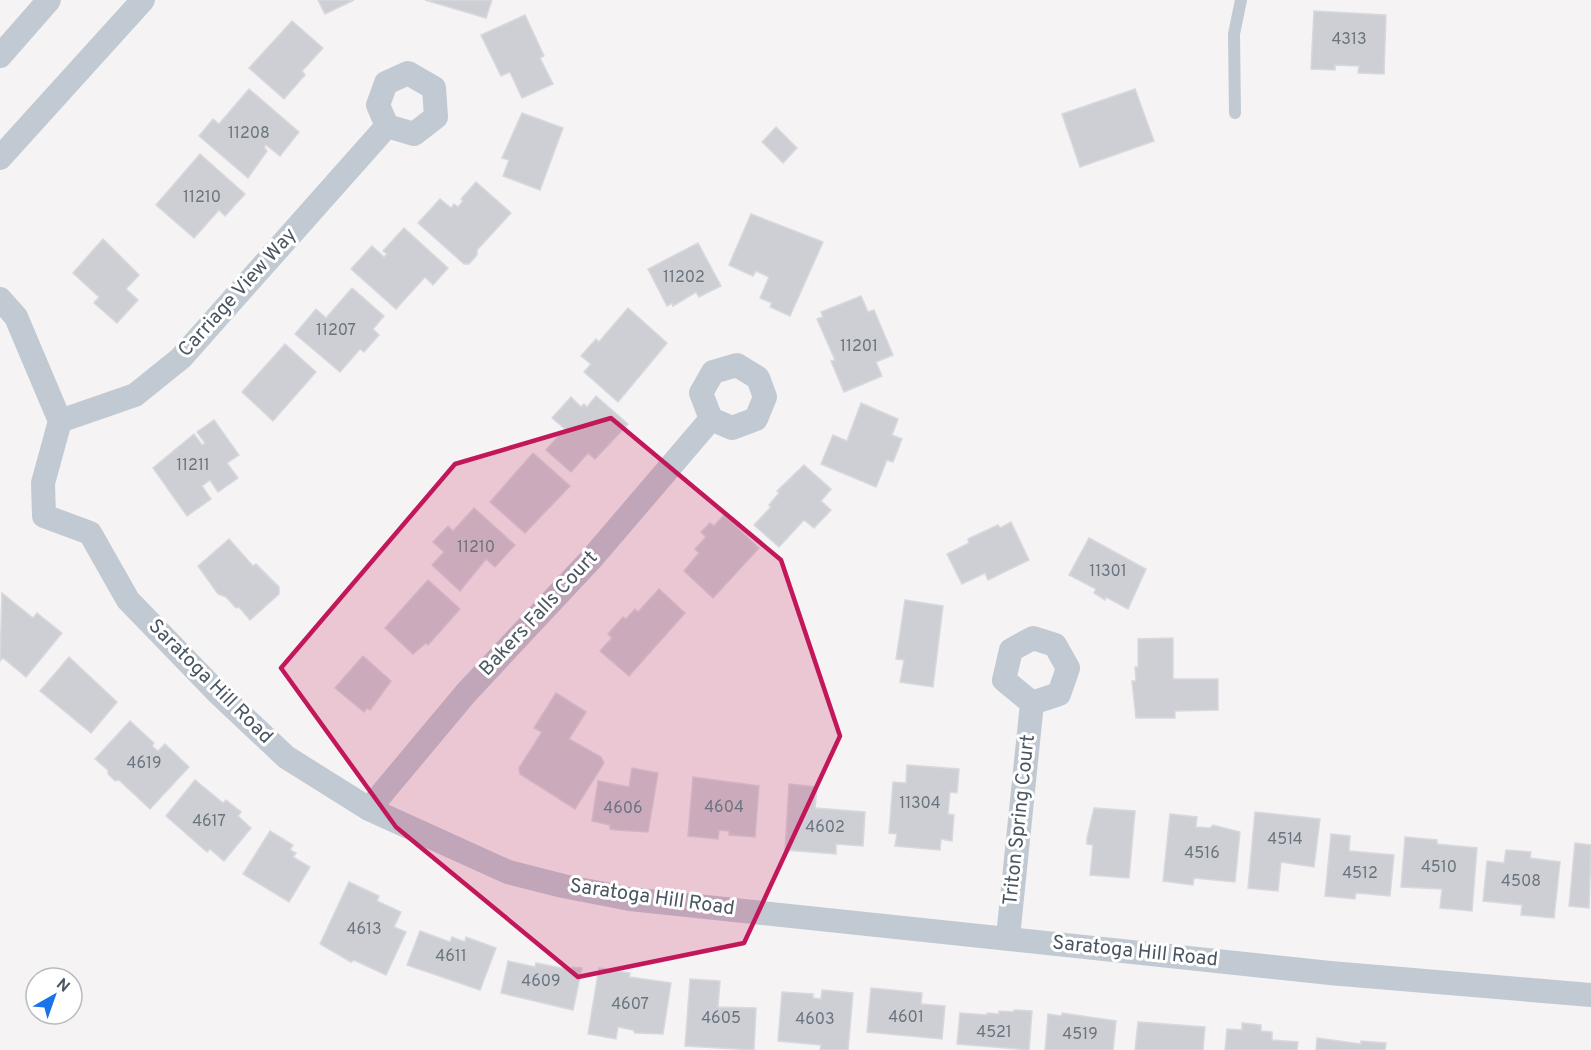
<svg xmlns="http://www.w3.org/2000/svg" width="1591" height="1050" font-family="Overpass,sans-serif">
  <rect width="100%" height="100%" fill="#f5f3f3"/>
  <g fill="#cdcfd5" stroke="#d7d9de" stroke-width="1.5">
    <path d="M 318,0 L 354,0 L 325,14 Z"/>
    <path d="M 425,0 L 492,0 L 486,18 Z"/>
    <path d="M 1314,11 L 1386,15 L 1384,74 L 1358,73 L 1359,66 L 1335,65 L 1335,70 L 1311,69 Z"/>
    <path d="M 525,15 L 544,56 L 540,58 L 553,84 L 522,98 L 510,72 L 501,76 L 481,35 Z"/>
    <path d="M 292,21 L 323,48 L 302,71 L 305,75 L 284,99 L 249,68 Z"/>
    <path d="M 249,89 L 299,132 L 280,156 L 266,145 L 264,147 L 267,151 L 248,178 L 199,136 L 213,119 L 219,124 Z"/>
    <path d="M 1135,89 L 1154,141 L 1080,167 L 1062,114 Z"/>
    <path d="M 522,113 L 563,128 L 540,190 L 503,176 L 509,160 L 502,158 Z"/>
    <path d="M 776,127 L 797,148 L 783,163 L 762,142 Z"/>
    <path d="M 200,154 L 245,194 L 225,216 L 219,210 L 194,238 L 156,205 Z"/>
    <path d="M 476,182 L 511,213 L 477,250 L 477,255 L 469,264 L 464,264 L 418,223 L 440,199 L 451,208 L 454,204 L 458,207 L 463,201 L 461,199 Z"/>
    <path d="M 751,214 L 823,242 L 790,316 L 770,307 L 772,303 L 760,298 L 769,277 L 756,271 L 753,276 L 729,265 Z"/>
    <path d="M 404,228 L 448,268 L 433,285 L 425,277 L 396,309 L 351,269 L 372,246 L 384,257 L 387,254 L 383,251 Z"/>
    <path d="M 103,239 L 139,275 L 126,289 L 138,300 L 117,323 L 94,303 L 99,297 L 73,273 Z"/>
    <path d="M 698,243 L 721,286 L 699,297 L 696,292 L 673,306 L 672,303 L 667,306 L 648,269 Z"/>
    <path d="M 352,288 L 384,316 L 373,329 L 379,335 L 364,352 L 360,349 L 340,372 L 295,334 L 316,309 L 326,318 Z"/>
    <path d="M 861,296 L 868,312 L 874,310 L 893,355 L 876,362 L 882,376 L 844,392 L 831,361 L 835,360 L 817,319 L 823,317 L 821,312 Z"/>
    <path d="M 628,308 L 667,343 L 618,402 L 584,372 L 591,364 L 581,356 L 596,339 L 599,342 Z"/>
    <path d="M 285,344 L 316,372 L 273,421 L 242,392 Z"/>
    <path d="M 596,396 L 628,424 L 595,459 L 588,453 L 571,472 L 546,450 L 565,429 L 552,418 L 571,397 L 581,407 L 584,404 L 587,407 Z"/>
    <path d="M 861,403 L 898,419 L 892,435 L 902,439 L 893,462 L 887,460 L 876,487 L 821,464 L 833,435 L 847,441 Z"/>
    <path d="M 214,420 L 239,455 L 227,463 L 238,478 L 218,492 L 210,480 L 202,486 L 211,499 L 187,516 L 153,468 L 194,434 L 202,445 L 205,443 L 197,432 Z"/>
    <path d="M 533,453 L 570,486 L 525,533 L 490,502 Z"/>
    <path d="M 804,465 L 831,489 L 821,501 L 831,510 L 814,528 L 804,520 L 779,547 L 754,525 L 771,507 L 769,505 L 779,493 L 777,491 Z"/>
    <path d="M 474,508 L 515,545 L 495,567 L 486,559 L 460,591 L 432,565 L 444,552 L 433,542 L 448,526 L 453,531 Z"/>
    <path d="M 724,515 L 759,548 L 713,598 L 684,571 L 699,553 L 695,549 L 706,537 L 701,532 L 710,523 L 714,526 Z"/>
    <path d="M 1011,522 L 1029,560 L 988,580 L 985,573 L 962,584 L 947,554 L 969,543 L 968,539 L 998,525 L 1000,528 Z"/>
    <path d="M 1089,538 L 1146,569 L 1128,609 L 1106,597 L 1105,600 L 1094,593 L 1096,589 L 1069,575 Z"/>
    <path d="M 229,539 L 253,566 L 256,564 L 279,587 L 279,594 L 250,620 L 239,607 L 236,608 L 226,597 L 218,594 L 198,566 Z"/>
    <path d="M 428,580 L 460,609 L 428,645 L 426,643 L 413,654 L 385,628 Z"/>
    <path d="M 659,589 L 685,613 L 629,676 L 600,651 L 612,638 L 608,634 L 623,617 L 626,619 L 635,609 L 638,612 Z"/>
    <path d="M 2,593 L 33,618 L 37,613 L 62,633 L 26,677 L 3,658 L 0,661 Z"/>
    <path d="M 905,600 L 943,606 L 933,687 L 900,682 L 904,660 L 896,659 Z"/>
    <path d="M 1173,638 L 1173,679 L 1218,679 L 1218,710 L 1175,711 L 1175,718 L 1136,718 L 1132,681 L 1136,681 L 1135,667 L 1138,667 L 1138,639 Z"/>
    <path d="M 363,656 L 391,681 L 370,710 L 367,708 L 364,712 L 335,688 Z"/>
    <path d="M 69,657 L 117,702 L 91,733 L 40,691 Z"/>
    <path d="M 556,693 L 586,712 L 569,739 L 601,757 L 604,763 L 575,809 L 520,774 L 519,768 L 542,732 L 534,728 Z"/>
    <path d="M 130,721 L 154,743 L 152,746 L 158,751 L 165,744 L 189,767 L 150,809 L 119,780 L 115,781 L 108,774 L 108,770 L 95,759 Z"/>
    <path d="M 907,765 L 959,769 L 957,793 L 950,792 L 948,814 L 954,815 L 952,841 L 941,839 L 940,850 L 895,846 L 897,834 L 889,833 L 893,782 L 906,783 Z"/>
    <path d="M 632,768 L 658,773 L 648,832 L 617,830 L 610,829 L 610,825 L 592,821 L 598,781 L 629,787 Z"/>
    <path d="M 693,777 L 759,786 L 755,837 L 729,835 L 729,831 L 719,830 L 718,839 L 688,836 Z"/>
    <path d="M 195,780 L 223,803 L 226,800 L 241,812 L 238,816 L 251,828 L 224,861 L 210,849 L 207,852 L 166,816 Z"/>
    <path d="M 789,784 L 817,787 L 815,808 L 865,812 L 863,846 L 836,844 L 836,854 L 785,850 Z"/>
    <path d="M 1094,808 L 1135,811 L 1129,878 L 1090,875 L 1093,845 L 1087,844 L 1087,838 Z"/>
    <path d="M 1255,812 L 1320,819 L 1314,867 L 1281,862 L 1278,891 L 1248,888 Z"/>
    <path d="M 1170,814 L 1197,817 L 1196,827 L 1210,828 L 1213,825 L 1240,832 L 1235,882 L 1194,878 L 1193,885 L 1163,881 Z"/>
    <path d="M 270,831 L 293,845 L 290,850 L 296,853 L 293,857 L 310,867 L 289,902 L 243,874 Z"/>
    <path d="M 1331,834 L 1350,836 L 1349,851 L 1394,855 L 1390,896 L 1356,893 L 1355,899 L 1325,896 Z"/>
    <path d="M 1405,837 L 1437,840 L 1437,844 L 1477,848 L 1472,911 L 1440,908 L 1442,889 L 1401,887 Z"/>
    <path d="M 1575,843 L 1591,845 L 1589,908 L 1569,906 Z"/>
    <path d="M 1506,850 L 1531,852 L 1530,858 L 1560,862 L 1554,918 L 1521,915 L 1522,905 L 1483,901 L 1487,861 L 1504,863 Z"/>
    <path d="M 349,882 L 379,896 L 377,901 L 401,912 L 394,927 L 406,932 L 386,975 L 354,960 L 351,962 L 320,944 Z"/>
    <path d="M 420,931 L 450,942 L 452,937 L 465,942 L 466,937 L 496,948 L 480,990 L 407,965 Z"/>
    <path d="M 508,961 L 535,967 L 536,963 L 571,970 L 572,967 L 582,968 L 573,1010 L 501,993 Z"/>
    <path d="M 599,968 L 630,973 L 629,977 L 671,983 L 663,1034 L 635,1033 L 633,1030 L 618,1027 L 616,1039 L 588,1034 Z"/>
    <path d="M 690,979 L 720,981 L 718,1007 L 756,1008 L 754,1050 L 685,1046 Z"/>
    <path d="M 871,988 L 922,993 L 921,1004 L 945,1006 L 942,1039 L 867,1032 Z"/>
    <path d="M 822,990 L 853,993 L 848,1050 L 820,1050 L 821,1045 L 778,1041 L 782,992 L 813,994 L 813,998 L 821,999 Z"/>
    <path d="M 1014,1010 L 1032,1011 L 1029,1050 L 957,1044 L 960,1013 L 987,1015 L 987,1013 L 999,1014 L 999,1011 L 1014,1012 Z"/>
    <path d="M 1062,1013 L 1116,1021 L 1113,1050 L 1045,1050 L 1048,1014 L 1062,1016 Z"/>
    <path d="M 1138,1022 L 1205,1027 L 1203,1050 L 1135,1050 Z"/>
    <path d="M 1242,1023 L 1261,1025 L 1261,1031 L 1272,1032 L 1272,1040 L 1298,1042 L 1297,1050 L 1225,1050 L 1227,1029 L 1242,1030 Z"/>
    <path d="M 1317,1038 L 1361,1044 L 1361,1041 L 1386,1043 L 1385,1050 L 1316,1050 Z"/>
  </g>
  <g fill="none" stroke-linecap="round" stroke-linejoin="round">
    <path stroke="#c1cad2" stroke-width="12" d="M 1235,113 L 1234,34 L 1241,0"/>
    <g stroke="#c1cad2" stroke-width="24">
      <path d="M 0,56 L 49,0"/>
      <path d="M 0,158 L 143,0"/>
      <path d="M 0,299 L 16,317 L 60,421 L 43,483 L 44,516 L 90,533 L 128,600 L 217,692 L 286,757 L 369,809 L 508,872 L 563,886 L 630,899 L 1330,973 L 1591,995"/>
      <path d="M 60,421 L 135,395 L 181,358 L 387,126 L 414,134 L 436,117 L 434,88 L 408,73 L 386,83 L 378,105 L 387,126"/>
      <path d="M 369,809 L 466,693 L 593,557 L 711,419 L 732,428 L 756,419 L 765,397 L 758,378 L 737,365 L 713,372 L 701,393 L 711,419"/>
      <path d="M 1008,937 L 1032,703 L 1059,694 L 1068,668 L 1055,645 L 1033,638 L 1011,650 L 1004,680 L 1032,703"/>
    </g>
  </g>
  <path fill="#c2185b" fill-opacity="0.2" stroke="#c2185b" stroke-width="4.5" stroke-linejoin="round" d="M 611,418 L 781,560 L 840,736 L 744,943 L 578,977 L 396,827 L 281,668 L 455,464 Z"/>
  <g text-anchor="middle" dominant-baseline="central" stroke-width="6" stroke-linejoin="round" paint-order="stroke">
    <g font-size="16" fill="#6b747e">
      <text x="1349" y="40">4313</text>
      <text x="249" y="134">11208</text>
      <text x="202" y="198">11210</text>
      <text x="684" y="278">11202</text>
      <text x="336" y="331">11207</text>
      <text x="859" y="347">11201</text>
      <text x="193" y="466">11211</text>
      <text x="476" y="548">11210</text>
      <text x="1108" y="572">11301</text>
      <text x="144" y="764">4619</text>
      <text x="920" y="804">11304</text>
      <text x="724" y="808">4604</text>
      <text x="623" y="809">4606</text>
      <text x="209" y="822">4617</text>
      <text x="825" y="828">4602</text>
      <text x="1285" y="840">4514</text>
      <text x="1202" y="854">4516</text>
      <text x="1439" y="868">4510</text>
      <text x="1360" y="874">4512</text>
      <text x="1521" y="882">4508</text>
      <text x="364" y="930">4613</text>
      <text x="451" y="957">4611</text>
      <text x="541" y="982">4609</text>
      <text x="630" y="1005">4607</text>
      <text x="906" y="1018">4601</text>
      <text x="721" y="1019">4605</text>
      <text x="815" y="1020">4603</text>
      <text x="994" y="1033">4521</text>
      <text x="1080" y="1035">4519</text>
    </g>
    <g font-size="20" fill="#4a5661" stroke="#fff">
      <text transform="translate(238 293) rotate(-48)">Carriage View Way</text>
      <text transform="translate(539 614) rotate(-47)">Bakers Falls Court</text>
      <text transform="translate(210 682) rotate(45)">Saratoga Hill Road</text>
      <text transform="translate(1020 820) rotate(-84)">Triton Spring Court</text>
      <text transform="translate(652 898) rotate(8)">Saratoga Hill Road</text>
      <text transform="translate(1135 952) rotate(6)">Saratoga Hill Road</text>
    </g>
  </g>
  <g transform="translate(54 996) rotate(40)"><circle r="28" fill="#ffffff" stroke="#b7bbc0" stroke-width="1.5"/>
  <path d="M0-4.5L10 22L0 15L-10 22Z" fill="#1a73e8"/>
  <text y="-9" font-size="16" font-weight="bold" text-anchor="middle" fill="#4a5661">N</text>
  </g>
</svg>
